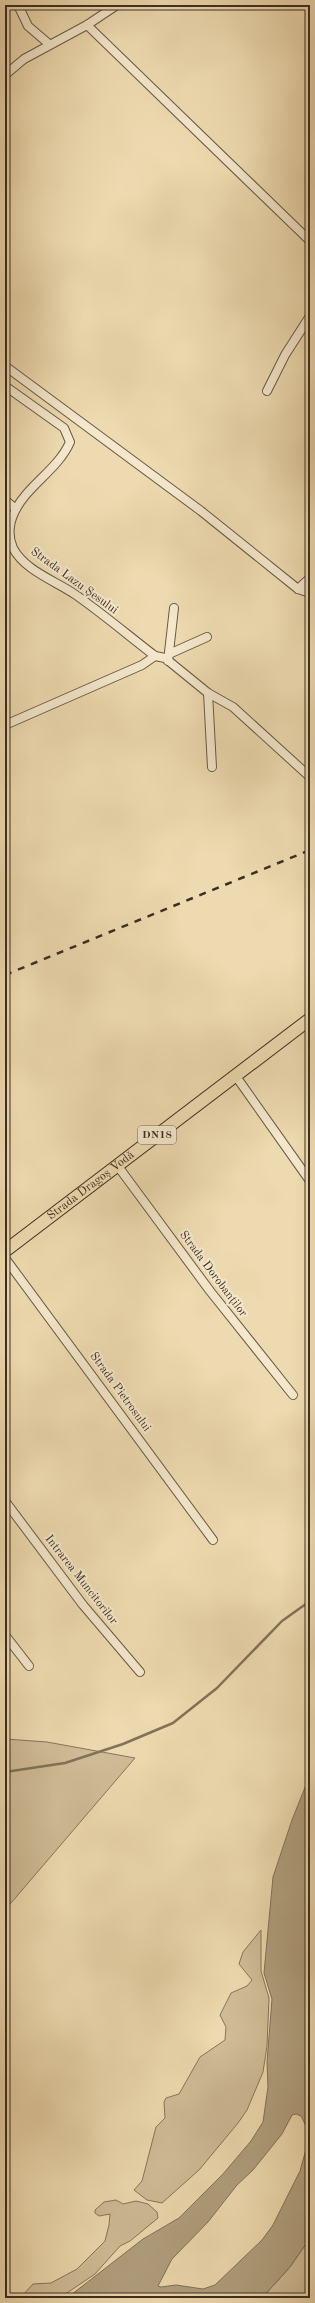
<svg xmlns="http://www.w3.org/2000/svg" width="315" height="2303" font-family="'Old Standard TT',serif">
  <rect width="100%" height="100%" fill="#eedab0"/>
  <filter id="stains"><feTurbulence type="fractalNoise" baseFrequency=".005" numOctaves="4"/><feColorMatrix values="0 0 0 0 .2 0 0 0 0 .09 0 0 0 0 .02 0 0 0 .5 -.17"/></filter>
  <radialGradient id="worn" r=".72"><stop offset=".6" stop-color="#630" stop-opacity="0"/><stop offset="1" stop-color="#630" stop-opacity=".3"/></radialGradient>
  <g fill="#d0bd98" stroke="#86765c">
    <path d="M 5,1739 L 47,1742 L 135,1758 L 5,1910 Z"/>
    <path d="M 261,1930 L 261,1971 L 269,1998 L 267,2046 L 263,2072 L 247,2110 L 238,2123 L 199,2170 L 162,2203 L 147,2200 L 134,2190 L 142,2181 L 156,2127 L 165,2118 L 164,2102 L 166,2098 L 179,2094 L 200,2057 L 225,2040 L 226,2027 L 220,2015 L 231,1993 L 247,1986 L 252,1980 L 239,1964 L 243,1952 Z"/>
    <path d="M 116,2200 L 123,2204 L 136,2201 L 148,2204 L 157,2212 L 158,2218 L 130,2241 L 120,2246 L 95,2274 L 64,2295 L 56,2298 L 20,2298 L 33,2284 L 51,2283 L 77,2269 L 105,2241 L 109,2225 L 110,2214 L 99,2216 L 95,2213 L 95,2210 L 104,2202 Z"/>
    <path d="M 310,2238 L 310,2298 L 262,2298 L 290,2267 Z"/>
  </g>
  <path fill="#b1a07f" stroke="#827259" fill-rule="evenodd" d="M 310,1775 L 310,2238 L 290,2267 L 262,2298 L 67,2298 L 143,2239 L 179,2218 L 223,2174 L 251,2141 L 263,2122 L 268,2087 L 267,2062 L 272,1999 L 264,1973 L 273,1877 L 292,1820 ZM 296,2114 L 301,2116 L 307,2128 L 308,2142 L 300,2171 L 273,2225 L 262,2240 L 215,2285 L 203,2289 L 176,2285 L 161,2287 L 158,2286 L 172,2259 L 208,2222 L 237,2185 L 253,2170 L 282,2134 L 292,2115 Z"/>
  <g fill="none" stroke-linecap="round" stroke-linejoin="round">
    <path stroke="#827259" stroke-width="2.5" d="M 5,1772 L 65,1763 L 123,1744 L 173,1723 L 217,1688 L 282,1621 L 310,1601"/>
    <defs>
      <g id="minor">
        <path d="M 18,5 L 28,26 L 49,44"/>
        <path d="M 87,25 L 310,241"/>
        <path d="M 5,75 L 24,59 L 87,25 L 117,5"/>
        <path d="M 5,366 L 201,511 L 298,589 L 310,593"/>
        <path d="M 5,386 L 64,428 L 70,442 C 58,470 26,486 14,513 C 9,524 8,537 13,548 C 25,571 56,581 76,595 C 103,614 129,636 155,656 L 165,658 L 208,693 L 233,707 L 310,777"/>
        <path d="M 267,391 L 285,355 L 310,316"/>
        <path d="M 5,500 L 16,509"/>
        <path d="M 298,589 L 310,578"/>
        <path d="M 169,654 L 207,637"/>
        <path d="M 168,661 L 174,608"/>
        <path d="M 208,693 L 212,767"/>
        <path d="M 5,725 L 142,665 L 155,656"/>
        <path d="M 235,1075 L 310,1181"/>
        <path d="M 117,1165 L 210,1291 L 293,1395"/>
        <path d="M 5,1258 L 213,1540"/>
        <path d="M 5,1501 L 83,1605 L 140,1672"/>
        <path d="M 5,1635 L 29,1666"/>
      </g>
      <g id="primary">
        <path id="s1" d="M 5,1251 L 310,1019"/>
      </g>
    </defs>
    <use href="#minor" stroke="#685944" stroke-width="10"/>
    <use href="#primary" stroke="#3c2e20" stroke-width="14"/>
    <use href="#minor" stroke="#f4e7cc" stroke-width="8"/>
    <use href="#primary" stroke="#eedab0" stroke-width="12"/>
    <path stroke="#3c2e20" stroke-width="2.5" stroke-dasharray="7 7" stroke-linecap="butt" d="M 5,975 L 310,850"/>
  </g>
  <g text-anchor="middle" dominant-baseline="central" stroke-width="4" stroke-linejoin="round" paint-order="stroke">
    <rect fill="#f4e7cc" stroke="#736654" stroke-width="1" x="138" y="1126" width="38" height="18" rx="3"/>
    <g font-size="11" font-weight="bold" fill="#3c2e20">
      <text x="157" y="1135">DN18</text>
    </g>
    <g font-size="12" fill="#3c2e20" stroke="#f4e7cc">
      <text transform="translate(74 581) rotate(36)">Strada Lazu Șesului</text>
      <text stroke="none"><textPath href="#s1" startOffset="108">Strada Dragoș Vodă</textPath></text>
      <text transform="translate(213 1274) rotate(53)">Strada Dorobanților</text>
      <text transform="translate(120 1392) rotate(54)">Strada Pietrosului</text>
      <text transform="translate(81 1580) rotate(52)">Intrarea Muncitorilor</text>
    </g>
  </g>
  <rect width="315" height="2303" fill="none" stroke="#eedab0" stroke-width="20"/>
  <rect x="6" y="6" width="303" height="2291" fill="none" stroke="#3c2e20" stroke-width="2"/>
  <rect x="10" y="10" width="295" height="2283" fill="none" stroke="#3c2e20"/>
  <rect width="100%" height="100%" filter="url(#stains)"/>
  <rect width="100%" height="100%" fill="url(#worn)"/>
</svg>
